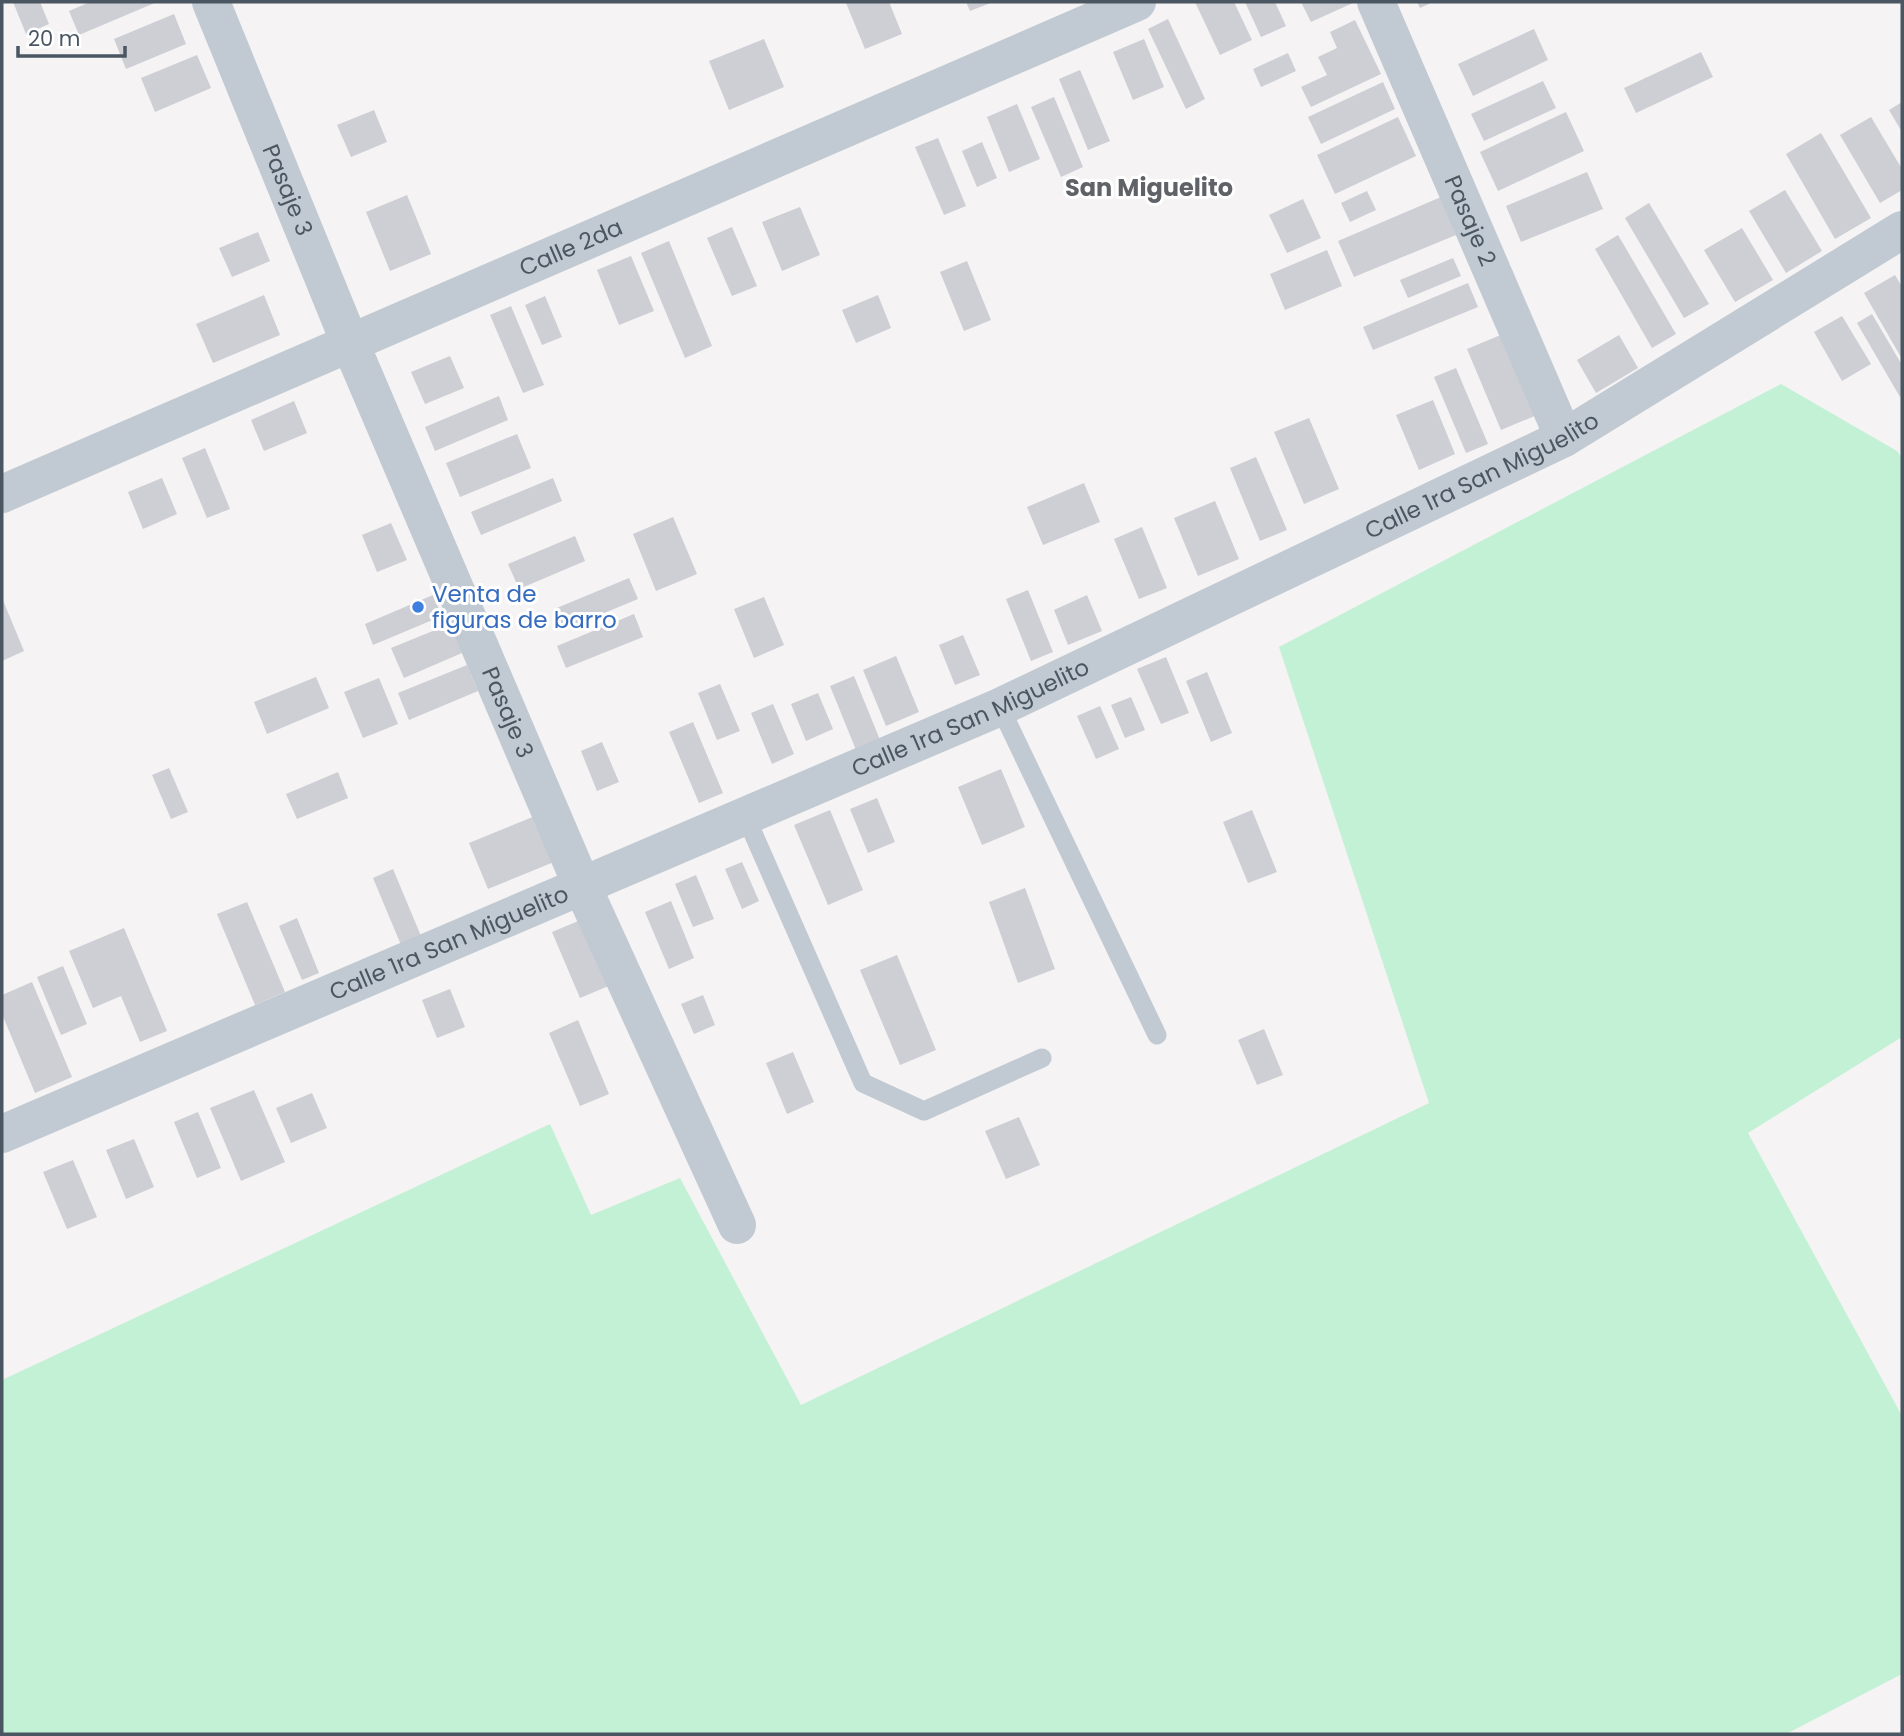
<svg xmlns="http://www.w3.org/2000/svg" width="1904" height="1736" font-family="Poppins,sans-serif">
  <rect width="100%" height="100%" fill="#f5f3f3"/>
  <path fill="#c3f1d5" d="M 1781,384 L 1897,451 L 1902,458 L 1902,1037 L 1748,1133 L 1902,1416 L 1902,1674 L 1786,1734 L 2,1734 L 2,1380 L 550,1124 L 591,1215 L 680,1178 L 801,1405 L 1429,1103 L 1279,647 Z"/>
  <g fill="#cdcfd5">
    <path d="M 13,2 L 40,2 L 49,24 L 26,34 Z"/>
    <path d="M 90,2 L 157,2 L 79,35 L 69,11 Z"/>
    <path d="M 849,2 L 889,2 L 902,34 L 865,49 L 846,3 Z"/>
    <path d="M 966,2 L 993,2 L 970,11 Z"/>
    <path d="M 1195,2 L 1234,2 L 1252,40 L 1220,55 Z"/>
    <path d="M 1245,2 L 1275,2 L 1286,26 L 1261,37 Z"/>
    <path d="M 1301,2 L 1355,2 L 1311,22 Z"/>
    <path d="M 1417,2 L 1433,2 L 1420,8 Z"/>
    <path d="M 174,14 L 186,44 L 126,69 L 114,39 Z"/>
    <path d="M 1168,19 L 1205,99 L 1186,109 L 1148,29 Z"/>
    <path d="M 1355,20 L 1381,74 L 1311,107 L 1301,87 L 1327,75 L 1318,57 L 1337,48 L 1330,32 Z"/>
    <path d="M 1534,29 L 1548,60 L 1473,96 L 1458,64 Z"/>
    <path d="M 764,39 L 784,87 L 729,110 L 709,61 Z"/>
    <path d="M 1144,39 L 1164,87 L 1133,100 L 1113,52 Z"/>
    <path d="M 1701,52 L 1713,77 L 1636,113 L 1624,88 Z"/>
    <path d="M 1288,53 L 1296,71 L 1261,87 L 1253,69 Z"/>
    <path d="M 197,55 L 211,88 L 155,112 L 141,78 Z"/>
    <path d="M 1080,70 L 1110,141 L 1088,150 L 1059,79 Z"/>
    <path d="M 1543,81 L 1556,108 L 1484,141 L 1471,114 Z"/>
    <path d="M 1383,82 L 1395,109 L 1321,144 L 1308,117 Z"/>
    <path d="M 1054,97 L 1083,167 L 1061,177 L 1031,107 Z"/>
    <path d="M 1902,102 L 1902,132 L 1889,110 Z"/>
    <path d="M 1017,104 L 1040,159 L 1009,172 L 987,117 Z"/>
    <path d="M 374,110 L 387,142 L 351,157 L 337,125 Z"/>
    <path d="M 1566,112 L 1584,151 L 1498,191 L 1480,152 Z"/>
    <path d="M 1398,117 L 1416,156 L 1335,194 L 1317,155 Z"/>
    <path d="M 1871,117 L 1902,169 L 1902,190 L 1880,203 L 1840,135 Z"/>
    <path d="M 1821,133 L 1871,218 L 1835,239 L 1786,154 Z"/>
    <path d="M 938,138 L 966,206 L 944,215 L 915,147 Z"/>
    <path d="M 982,142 L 997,178 L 977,187 L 962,151 Z"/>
    <path d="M 1587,172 L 1603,209 L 1521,242 L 1506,206 Z"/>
    <path d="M 1785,190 L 1822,251 L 1786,273 L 1749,211 Z"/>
    <path d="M 1367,191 L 1376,210 L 1350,222 L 1341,203 Z"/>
    <path d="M 407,195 L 431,254 L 390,271 L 366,212 Z"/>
    <path d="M 1441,197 L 1456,235 L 1354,277 L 1338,241 Z"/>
    <path d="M 1303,199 L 1321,238 L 1287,253 L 1269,215 Z"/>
    <path d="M 1649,203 L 1709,304 L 1684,318 L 1625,218 Z"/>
    <path d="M 800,207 L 820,255 L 782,271 L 762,222 Z"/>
    <path d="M 732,227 L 757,286 L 732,296 L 707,238 Z"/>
    <path d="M 1742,228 L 1773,280 L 1735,302 L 1704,250 Z"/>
    <path d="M 258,232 L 270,261 L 232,277 L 219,248 Z"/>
    <path d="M 1618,235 L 1676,334 L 1652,348 L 1595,249 Z"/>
    <path d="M 669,241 L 712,346 L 685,358 L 641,253 Z"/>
    <path d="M 1327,250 L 1342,286 L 1285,310 L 1270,274 Z"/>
    <path d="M 631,256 L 654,311 L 619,325 L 597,270 Z"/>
    <path d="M 1453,258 L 1461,276 L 1408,298 L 1400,280 Z"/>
    <path d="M 967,261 L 991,320 L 964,331 L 940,272 Z"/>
    <path d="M 1895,275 L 1902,287 L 1902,359 L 1864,293 Z"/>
    <path d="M 1468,283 L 1478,307 L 1373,350 L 1363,327 Z"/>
    <path d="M 264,295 L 280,335 L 213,363 L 196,324 Z"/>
    <path d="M 878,295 L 891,328 L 856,343 L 842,310 Z"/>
    <path d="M 545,296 L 562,337 L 542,345 L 525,305 Z"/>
    <path d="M 511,306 L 544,385 L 523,393 L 490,315 Z"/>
    <path d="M 1872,314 L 1902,365 L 1902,395 L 1900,397 L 1857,323 Z"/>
    <path d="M 1842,316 L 1871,364 L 1842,381 L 1814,332 Z"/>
    <path d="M 1503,334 L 1537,415 L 1501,430 L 1467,349 Z"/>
    <path d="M 1619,335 L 1638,368 L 1596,393 L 1577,360 Z"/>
    <path d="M 450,356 L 464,388 L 425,404 L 411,372 Z"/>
    <path d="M 1456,368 L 1488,444 L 1466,453 L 1434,377 Z"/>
    <path d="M 499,396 L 508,420 L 435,451 L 425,427 Z"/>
    <path d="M 1433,400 L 1455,454 L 1419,470 L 1396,415 Z"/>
    <path d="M 294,401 L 307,433 L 264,451 L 251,420 Z"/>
    <path d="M 1309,418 L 1339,489 L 1304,504 L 1274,432 Z"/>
    <path d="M 517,434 L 531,468 L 460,497 L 446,463 Z"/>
    <path d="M 205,448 L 230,509 L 207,518 L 182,458 Z"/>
    <path d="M 1256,457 L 1287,530 L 1260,541 L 1230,468 Z"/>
    <path d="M 162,478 L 177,514 L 143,529 L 128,492 Z"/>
    <path d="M 553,478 L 562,501 L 481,535 L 471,512 Z"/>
    <path d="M 1084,483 L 1100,522 L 1043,545 L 1027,507 Z"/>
    <path d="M 1215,501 L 1239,559 L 1198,576 L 1174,518 Z"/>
    <path d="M 673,517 L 697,574 L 656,591 L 633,534 Z"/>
    <path d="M 391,523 L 407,560 L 377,572 L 362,535 Z"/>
    <path d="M 1142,527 L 1167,588 L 1139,599 L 1114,539 Z"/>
    <path d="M 575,536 L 585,561 L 519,589 L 508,564 Z"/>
    <path d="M 629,578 L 638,599 L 561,631 L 552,610 Z"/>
    <path d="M 1028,590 L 1053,652 L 1031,661 L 1006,599 Z"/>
    <path d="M 433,595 L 442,616 L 373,645 L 365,624 Z"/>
    <path d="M 1087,595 L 1102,631 L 1068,645 L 1054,610 Z"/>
    <path d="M 764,597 L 784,645 L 754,658 L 734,609 Z"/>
    <path d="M 2,598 L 24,651 L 2,661 Z"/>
    <path d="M 634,614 L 643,637 L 566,668 L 557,646 Z"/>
    <path d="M 450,624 L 462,653 L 404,678 L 391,648 Z"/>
    <path d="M 963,635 L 980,675 L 955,685 L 939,645 Z"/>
    <path d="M 896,656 L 919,712 L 886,726 L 863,670 Z"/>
    <path d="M 1166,657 L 1189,713 L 1161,724 L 1137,669 Z"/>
    <path d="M 467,665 L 478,691 L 409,720 L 398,693 Z"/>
    <path d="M 1207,672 L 1232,733 L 1211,742 L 1186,681 Z"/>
    <path d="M 854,676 L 880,740 L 856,750 L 830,686 Z"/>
    <path d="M 316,677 L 329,708 L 267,734 L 254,702 Z"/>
    <path d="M 379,678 L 398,724 L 363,738 L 344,692 Z"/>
    <path d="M 720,684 L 740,731 L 717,740 L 698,693 Z"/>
    <path d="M 818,693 L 833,729 L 806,741 L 791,704 Z"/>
    <path d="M 1131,697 L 1145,730 L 1125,738 L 1111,705 Z"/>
    <path d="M 773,704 L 794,754 L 772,764 L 751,713 Z"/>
    <path d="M 1100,706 L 1119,749 L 1096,759 L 1077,716 Z"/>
    <path d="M 693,722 L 723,793 L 699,803 L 669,732 Z"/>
    <path d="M 602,742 L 619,782 L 597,791 L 581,751 Z"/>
    <path d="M 169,768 L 188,812 L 171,819 L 152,775 Z"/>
    <path d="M 1001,769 L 1025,827 L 982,845 L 958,787 Z"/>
    <path d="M 338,772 L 348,798 L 297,819 L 286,794 Z"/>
    <path d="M 877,798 L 895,842 L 868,853 L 850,809 Z"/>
    <path d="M 830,810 L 863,890 L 828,905 L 794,825 Z"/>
    <path d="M 1252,810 L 1277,872 L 1248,883 L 1223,822 Z"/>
    <path d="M 535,816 L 554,862 L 488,889 L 469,843 Z"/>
    <path d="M 742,862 L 759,901 L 742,909 L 725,869 Z"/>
    <path d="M 393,869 L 421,936 L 401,945 L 373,878 Z"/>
    <path d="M 696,875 L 714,919 L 693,927 L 675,884 Z"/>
    <path d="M 1025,888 L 1055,969 L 1018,983 L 989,902 Z"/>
    <path d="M 671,901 L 694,958 L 669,969 L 645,912 Z"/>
    <path d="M 247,902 L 285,992 L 255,1005 L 217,914 Z"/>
    <path d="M 297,918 L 319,973 L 302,980 L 279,926 Z"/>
    <path d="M 583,919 L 611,985 L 580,998 L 552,932 Z"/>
    <path d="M 124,928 L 167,1031 L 140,1042 L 121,996 L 93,1008 L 69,951 Z"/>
    <path d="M 897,955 L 936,1050 L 900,1065 L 860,970 Z"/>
    <path d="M 63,966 L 87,1024 L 61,1035 L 37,977 Z"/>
    <path d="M 32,982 L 72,1077 L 35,1093 L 2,1014 L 2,995 Z"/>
    <path d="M 450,989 L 465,1027 L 437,1038 L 422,1000 Z"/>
    <path d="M 703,995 L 715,1025 L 694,1034 L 681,1004 Z"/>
    <path d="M 578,1020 L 609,1094 L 580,1106 L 549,1033 Z"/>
    <path d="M 1264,1029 L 1283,1075 L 1257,1085 L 1238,1040 Z"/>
    <path d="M 793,1052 L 814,1102 L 787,1114 L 766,1063 Z"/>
    <path d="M 254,1090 L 285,1162 L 241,1181 L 210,1108 Z"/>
    <path d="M 312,1093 L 327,1128 L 291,1143 L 276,1108 Z"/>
    <path d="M 198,1112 L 221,1168 L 197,1178 L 174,1122 Z"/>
    <path d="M 1019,1117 L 1040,1165 L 1006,1179 L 985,1131 Z"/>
    <path d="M 134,1139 L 154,1187 L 126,1199 L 106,1150 Z"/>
    <path d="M 73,1160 L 97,1217 L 67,1229 L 43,1172 Z"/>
  </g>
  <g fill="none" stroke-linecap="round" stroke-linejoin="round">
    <g stroke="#c1cad2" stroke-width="19">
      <path d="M 1000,707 L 1157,1035"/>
      <path d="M 745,815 L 863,1083 L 924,1111 L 1042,1058"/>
    </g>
    <g stroke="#c1cad2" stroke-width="38">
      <path id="s1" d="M 211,2 L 350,343 L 582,886 L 737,1225"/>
      <path id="s2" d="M 1376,2 L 1564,438"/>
      <path id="s3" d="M 2,494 L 1137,2"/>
      <path id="s4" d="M 2,1134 L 1000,707 L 1564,438 L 1902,230"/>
    </g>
  </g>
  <circle fill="#3f7fe0" stroke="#fff" stroke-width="2.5" cx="418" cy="607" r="7"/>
  <g text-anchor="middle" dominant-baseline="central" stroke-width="6" stroke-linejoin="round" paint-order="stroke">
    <g font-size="23" fill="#4a5661" stroke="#fff">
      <text stroke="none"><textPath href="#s1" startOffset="203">Pasaje 3</textPath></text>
      <text stroke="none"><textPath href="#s2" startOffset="238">Pasaje 2</textPath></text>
      <text stroke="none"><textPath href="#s3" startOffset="620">Calle 2da</textPath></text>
      <text stroke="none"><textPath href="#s4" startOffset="1620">Calle 1ra San Miguelito</textPath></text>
      <text stroke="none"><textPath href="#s1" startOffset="770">Pasaje 3</textPath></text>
      <text stroke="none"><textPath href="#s4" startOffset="1054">Calle 1ra San Miguelito</textPath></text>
      <text stroke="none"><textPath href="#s4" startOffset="486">Calle 1ra San Miguelito</textPath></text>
    </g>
    <g font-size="23" fill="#366cbe" stroke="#fff" text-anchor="start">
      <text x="432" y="594">Venta de<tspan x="432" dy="26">figuras de barro</tspan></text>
    </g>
    <g font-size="24" font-weight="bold" fill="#5f6368" stroke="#fff">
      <text x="1149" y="187">San Miguelito</text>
    </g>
  </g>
  <rect width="1904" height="1736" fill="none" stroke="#4a5661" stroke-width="7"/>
  <path d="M18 46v10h107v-10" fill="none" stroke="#4a5661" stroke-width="3.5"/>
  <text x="28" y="46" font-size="21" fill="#4a5661" stroke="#ffffff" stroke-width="5" paint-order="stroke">20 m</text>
</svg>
